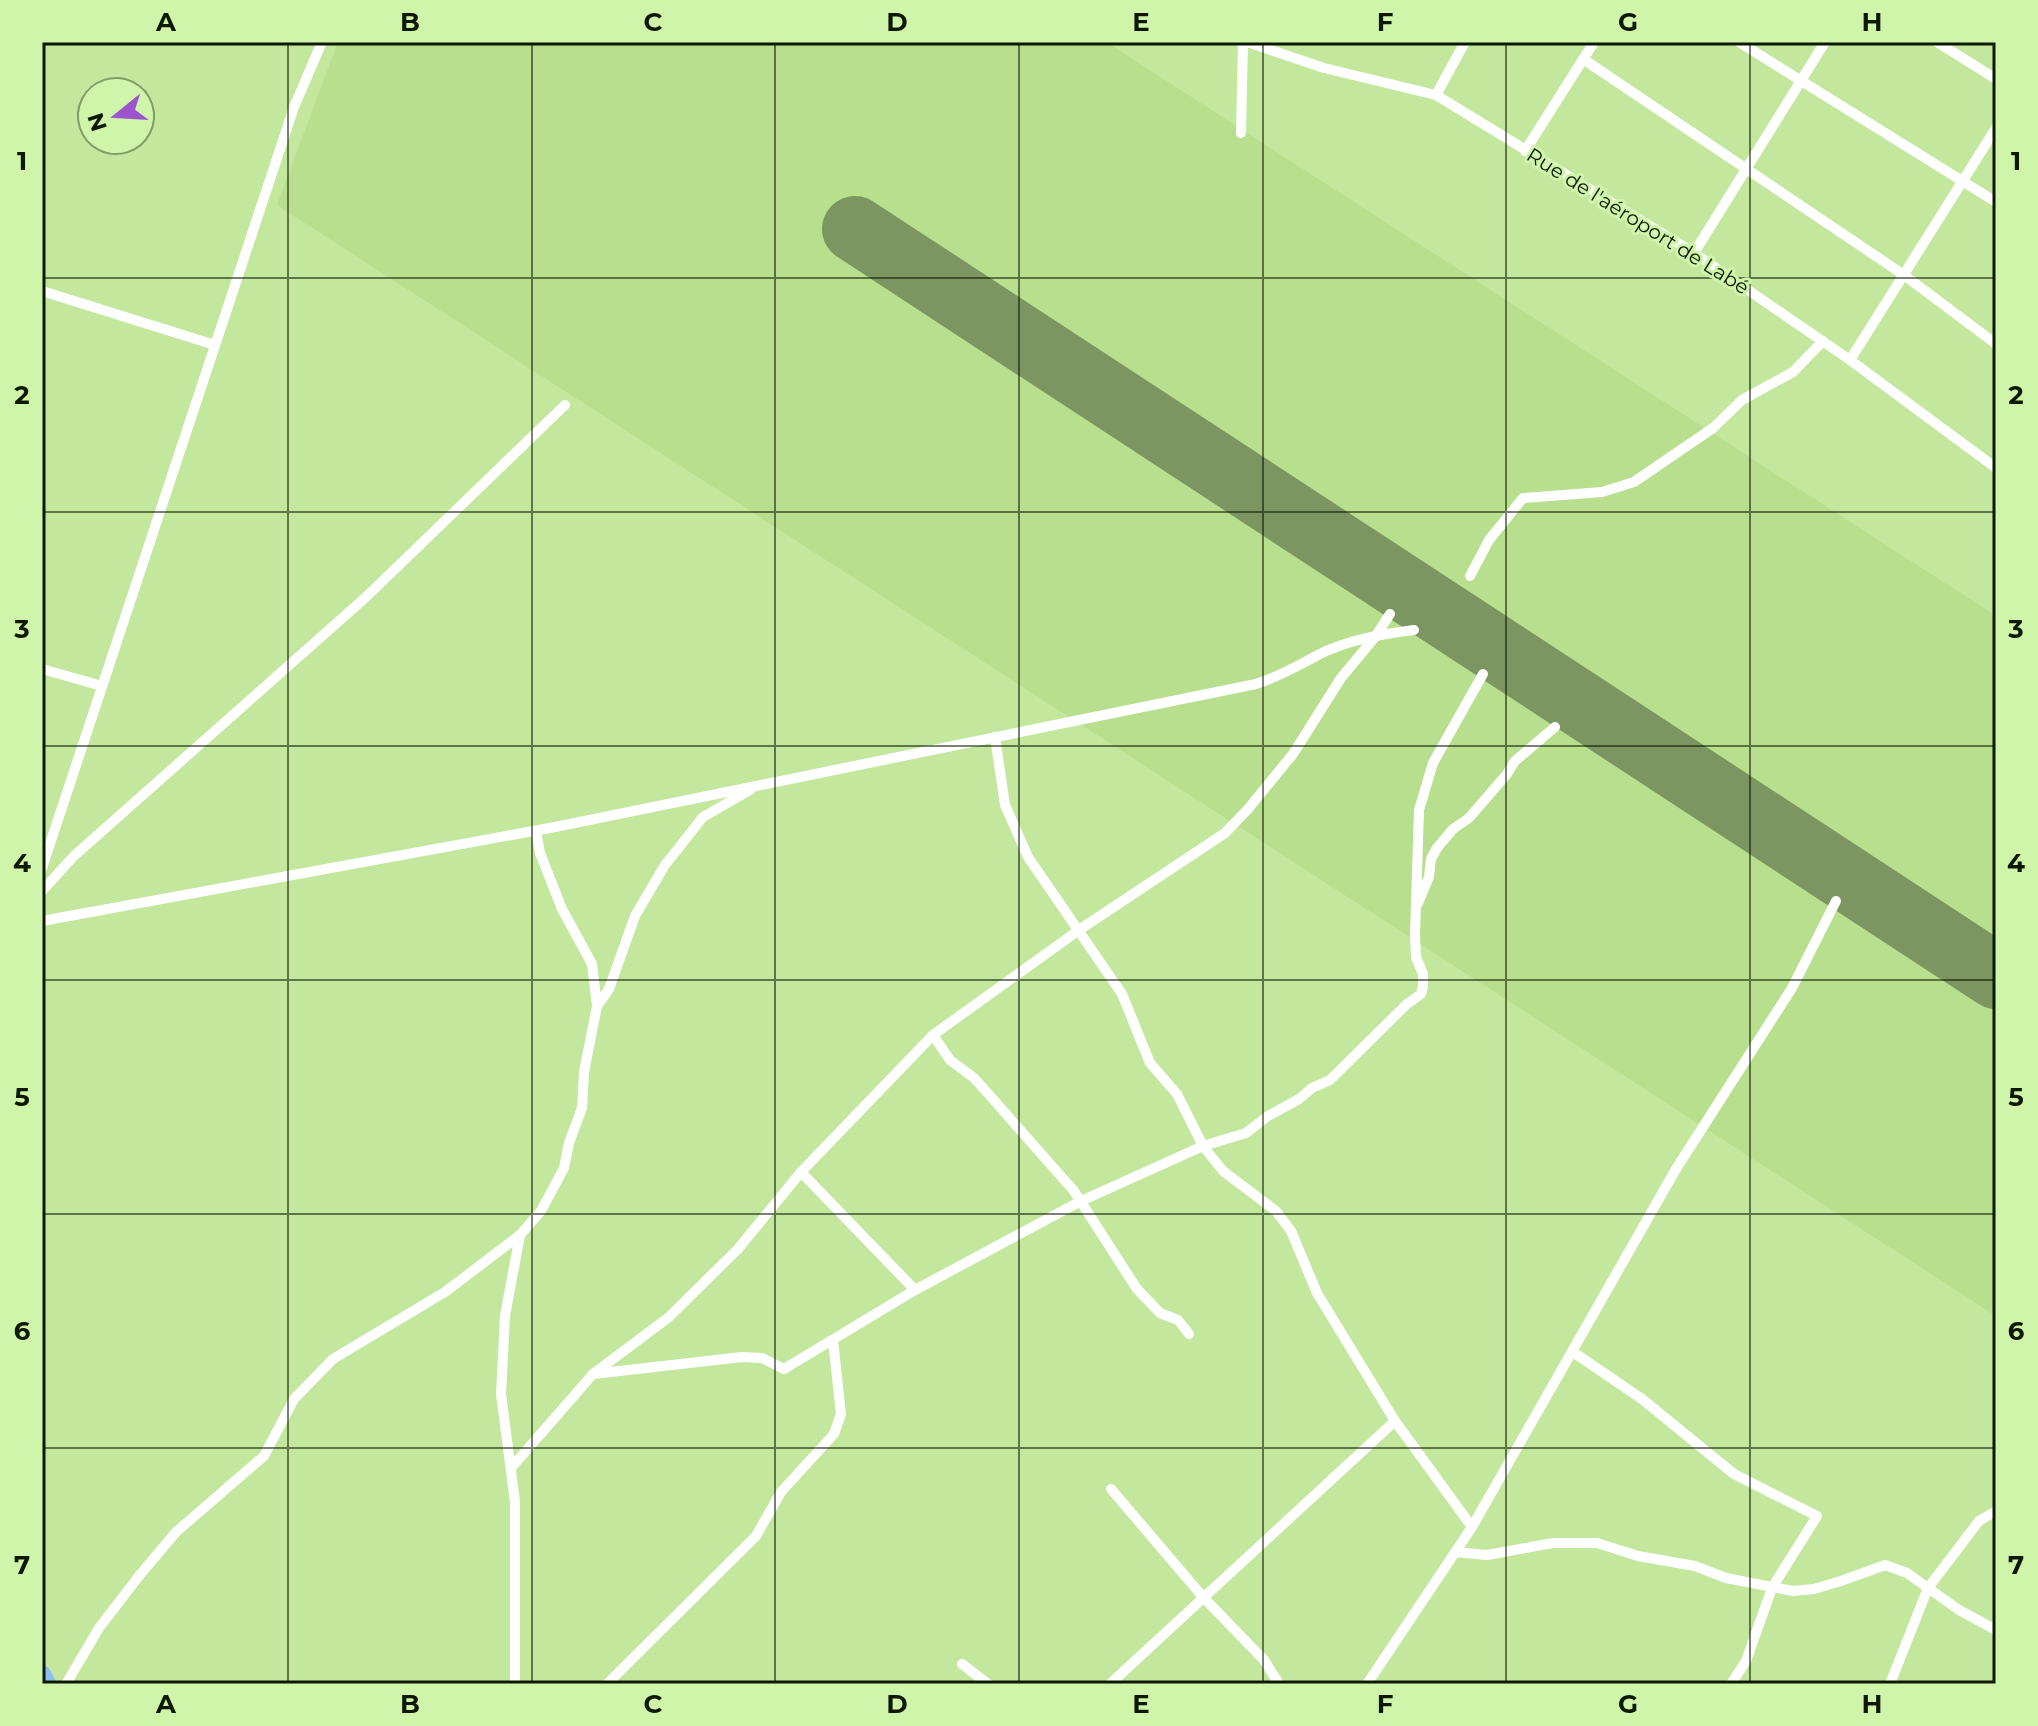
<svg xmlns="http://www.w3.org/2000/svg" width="2038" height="1726" font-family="Montserrat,sans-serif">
  <rect width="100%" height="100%" fill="#c2e79d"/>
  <path fill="#b7df8e" d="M 338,42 L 1106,42 L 1996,616 L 1996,1316 L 277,205 Z"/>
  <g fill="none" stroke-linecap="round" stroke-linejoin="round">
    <path stroke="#8cbff5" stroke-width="18" d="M 42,1674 L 47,1684"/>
    <path stroke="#7b9660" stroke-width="66" d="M 855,229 L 1996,976"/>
    <g stroke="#fff" stroke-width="10">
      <path d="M 1247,42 L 1324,68 L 1436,95 L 1694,253 L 1850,360 L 1996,468"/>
      <path d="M 1739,42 L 1996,202"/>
      <path d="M 1937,42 L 1996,79"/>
      <path d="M 1583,59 L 1904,275 L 1996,344"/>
      <path d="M 1436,95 L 1465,42"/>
      <path d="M 1241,133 L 1243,42"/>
      <path d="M 1525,151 L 1594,42"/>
      <path d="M 1694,253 L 1825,42"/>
      <path d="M 42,291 L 215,345"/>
      <path d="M 1850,360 L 1996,128"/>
      <path d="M 1470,576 L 1489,540 L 1523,498 L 1602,492 L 1634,482 L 1713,428 L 1742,400 L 1793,372 L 1823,341"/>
      <path d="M 42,669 L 102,686"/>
      <path d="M 995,737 L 1005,805 L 1028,857 L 1122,994 L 1150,1063 L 1177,1094 L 1203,1146 L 1223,1171 L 1276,1211 L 1291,1231 L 1317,1293 L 1395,1421 L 1472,1527"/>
      <path d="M 536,831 L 540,853 L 562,909 L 592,964 L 597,1006"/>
      <path d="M 42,868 L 294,107 L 322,42"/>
      <path d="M 42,891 L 74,856 L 366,597 L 565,405"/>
      <path d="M 1418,903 L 1429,877 L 1431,859 L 1437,848 L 1453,829 L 1469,818 L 1507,774 L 1515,761 L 1555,727"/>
      <path d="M 42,921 L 555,827 L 1256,684 C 1279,677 1297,666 1318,655 C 1347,640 1382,634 1414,630"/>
      <path d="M 933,1035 L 950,1060 L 974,1078 L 992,1098 L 1074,1191 L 1137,1289 L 1160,1313 L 1178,1320 L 1189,1334"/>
      <path d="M 801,1172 L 915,1290"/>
      <path d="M 1573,1352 L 1642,1399 L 1734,1474 L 1817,1516 L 1772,1588 L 1746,1661 L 1731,1684"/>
      <path d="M 593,1374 L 742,1357 L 762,1358 L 784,1369 L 915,1290 L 1081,1201 L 1203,1146 L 1246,1133 L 1268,1116 L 1299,1099 L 1312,1088 L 1330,1080 L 1407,1004 L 1421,994 L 1423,986 L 1423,974 L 1416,957 L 1415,935 L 1419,810 L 1433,763 L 1483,674"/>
      <path d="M 511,1468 L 593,1374 L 669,1317 L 738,1249 L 801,1172 L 933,1035 L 1079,930 L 1225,833 L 1248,809 L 1293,754 L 1341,678 L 1375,637 L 1390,614"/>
      <path d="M 1111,1489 L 1203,1597 L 1264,1660 L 1279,1684"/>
      <path d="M 1455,1552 L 1487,1555 L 1553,1543 L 1597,1543 L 1638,1556 L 1695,1566 L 1726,1578 L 1793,1591 L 1814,1589 L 1841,1581 L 1885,1565 L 1907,1573 L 1959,1610 L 1996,1630"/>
      <path d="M 962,1664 L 988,1684"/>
      <path d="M 66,1684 L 99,1628 L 139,1576 L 176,1532 L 264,1456 L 294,1399 L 333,1359 L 445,1292 L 520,1235"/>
      <path d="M 515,1684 L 515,1502 L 501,1394 L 505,1316 L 520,1235 L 541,1211 L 564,1168 L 569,1143 L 582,1108 L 584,1072 L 597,1006 L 609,989 L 635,916 L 665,865 L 703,817 L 750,790"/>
      <path d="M 607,1684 L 756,1536 L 781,1492 L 834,1434 L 841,1414 L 833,1340"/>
      <path d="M 1110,1684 L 1395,1421"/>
      <path d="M 1367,1684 L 1472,1527 L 1676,1169 L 1792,988 L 1836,901"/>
      <path d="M 1890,1684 L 1928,1588 L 1979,1521 L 1996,1511"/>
    </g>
  </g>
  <path fill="none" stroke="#0c1800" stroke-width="2" stroke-opacity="0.55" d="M 288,42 L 288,1684M 532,42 L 532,1684M 775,42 L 775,1684M 1019,42 L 1019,1684M 1263,42 L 1263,1684M 1506,42 L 1506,1684M 1750,42 L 1750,1684M 42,278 L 1996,278M 42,512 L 1996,512M 42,746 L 1996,746M 42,980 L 1996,980M 42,1214 L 1996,1214M 42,1448 L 1996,1448"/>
  <g text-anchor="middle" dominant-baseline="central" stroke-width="6" stroke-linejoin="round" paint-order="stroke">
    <g font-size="20" fill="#0c1800" stroke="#cff5aa">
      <text transform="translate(1638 221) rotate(32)">Rue de l'aéroport de Labé</text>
    </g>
  </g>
  <rect width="2038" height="1726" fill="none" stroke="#cff5aa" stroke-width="88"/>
  <g transform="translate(116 116) rotate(252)"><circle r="38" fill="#cff5aa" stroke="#819d66" stroke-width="2"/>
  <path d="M0-6L14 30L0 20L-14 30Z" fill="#9c56cb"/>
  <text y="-12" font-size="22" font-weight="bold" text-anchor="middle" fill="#0c1800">N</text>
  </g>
  <rect x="44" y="44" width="1950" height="1638" fill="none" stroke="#0c1800" stroke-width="3"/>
  <g font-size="26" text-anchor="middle" font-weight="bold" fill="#0c1800">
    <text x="166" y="31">A</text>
    <text x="410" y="31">B</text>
    <text x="653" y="31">C</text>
    <text x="897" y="31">D</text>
    <text x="1141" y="31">E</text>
    <text x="1385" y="31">F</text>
    <text x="1628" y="31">G</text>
    <text x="1872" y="31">H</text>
    <text x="22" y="170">1</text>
    <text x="2016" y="170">1</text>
    <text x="22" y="404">2</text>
    <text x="2016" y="404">2</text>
    <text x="22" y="638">3</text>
    <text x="2016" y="638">3</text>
    <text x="22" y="872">4</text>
    <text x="2016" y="872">4</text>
    <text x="22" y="1106">5</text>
    <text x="2016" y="1106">5</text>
    <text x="22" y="1340">6</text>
    <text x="2016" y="1340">6</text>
    <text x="22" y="1574">7</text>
    <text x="2016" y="1574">7</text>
    <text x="166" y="1713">A</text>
    <text x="410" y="1713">B</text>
    <text x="653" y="1713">C</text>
    <text x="897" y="1713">D</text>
    <text x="1141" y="1713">E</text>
    <text x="1385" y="1713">F</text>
    <text x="1628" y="1713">G</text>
    <text x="1872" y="1713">H</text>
  </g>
</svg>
